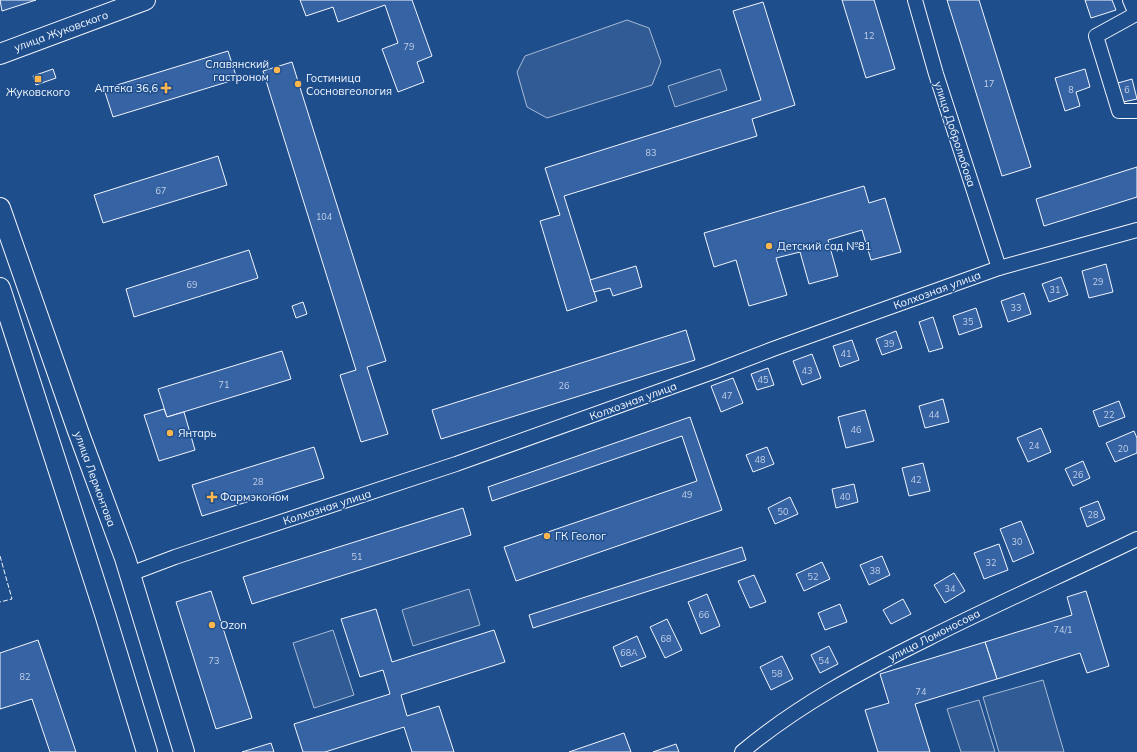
<svg xmlns="http://www.w3.org/2000/svg" width="1137" height="752" font-family="Mulish,sans-serif">
  <rect width="100%" height="100%" fill="#1f4e8c"/>
  <g fill="#305b95" stroke="#a8bbd7">
    <path d="M 627,20 L 649,28 L 661,62 L 652,85 L 547,118 L 527,107 L 517,72 L 525,56 Z"/>
    <path d="M 720,69 L 727,90 L 675,107 L 668,86 Z"/>
    <path d="M 469,589 L 480,625 L 413,646 L 402,610 Z"/>
    <path d="M 333,630 L 354,695 L 314,708 L 293,643 Z"/>
    <path d="M 1043,680 L 1064,752 L 999,752 L 983,697 Z"/>
    <path d="M 979,700 L 995,752 L 961,752 L 947,709 Z"/>
  </g>
  <g fill="#3563a3" stroke="#f2f6ff">
    <path d="M 0,0 L 36,0 L 2,11 Z"/>
    <path d="M 300,0 L 412,0 L 432,56 L 417,62 L 424,82 L 398,92 L 382,49 L 398,43 L 385,5 L 338,22 L 333,7 L 306,16 Z"/>
    <path d="M 842,0 L 874,0 L 895,69 L 866,78 Z"/>
    <path d="M 947,0 L 979,0 L 1031,167 L 1002,176 Z"/>
    <path d="M 1085,0 L 1112,0 L 1116,10 L 1091,18 Z"/>
    <path d="M 763,2 L 795,105 L 752,119 L 757,136 L 564,196 L 597,301 L 567,311 L 540,221 L 560,215 L 545,168 L 761,100 L 733,11 Z"/>
    <path d="M 228,51 L 237,79 L 113,117 L 104,89 Z"/>
    <path d="M 292,62 L 386,361 L 367,367 L 388,434 L 361,442 L 340,375 L 356,370 L 263,71 Z"/>
    <path d="M 53,69 L 56,78 L 36,85 L 33,76 Z"/>
    <path d="M 1085,69 L 1090,87 L 1076,92 L 1080,106 L 1065,111 L 1055,78 Z"/>
    <path d="M 1132,79 L 1137,99 L 1123,102 L 1118,83 Z"/>
    <path d="M 218,156 L 227,185 L 103,223 L 94,195 Z"/>
    <path d="M 1137,167 L 1137,197 L 1044,226 L 1036,199 Z"/>
    <path d="M 864,186 L 869,203 L 885,198 L 901,252 L 871,260 L 862,230 L 828,240 L 838,276 L 809,284 L 800,252 L 776,258 L 787,295 L 749,306 L 736,260 L 714,267 L 704,233 Z"/>
    <path d="M 249,250 L 258,278 L 134,317 L 126,289 Z"/>
    <path d="M 1106,264 L 1113,292 L 1089,298 L 1082,271 Z"/>
    <path d="M 636,266 L 642,287 L 613,296 L 610,288 L 594,292 L 590,280 Z"/>
    <path d="M 1061,277 L 1068,295 L 1049,302 L 1042,284 Z"/>
    <path d="M 1024,293 L 1031,314 L 1008,322 L 1001,301 Z"/>
    <path d="M 303,302 L 307,314 L 296,318 L 292,306 Z"/>
    <path d="M 976,308 L 982,327 L 959,335 L 953,316 Z"/>
    <path d="M 933,317 L 943,348 L 929,352 L 919,322 Z"/>
    <path d="M 686,330 L 695,360 L 441,439 L 432,410 Z"/>
    <path d="M 896,331 L 902,348 L 882,355 L 876,339 Z"/>
    <path d="M 852,340 L 859,360 L 840,367 L 833,346 Z"/>
    <path d="M 282,351 L 291,379 L 167,417 L 158,389 Z"/>
    <path d="M 812,354 L 821,378 L 802,385 L 793,361 Z"/>
    <path d="M 768,368 L 774,385 L 757,390 L 751,374 Z"/>
    <path d="M 733,378 L 743,403 L 721,412 L 711,386 Z"/>
    <path d="M 943,399 L 949,422 L 925,428 L 919,406 Z"/>
    <path d="M 1119,401 L 1125,417 L 1099,427 L 1093,411 Z"/>
    <path d="M 164,409 L 167,417 L 184,412 L 195,450 L 159,461 L 144,415 Z"/>
    <path d="M 865,410 L 874,441 L 846,448 L 838,417 Z"/>
    <path d="M 690,417 L 722,510 L 516,581 L 504,547 L 697,481 L 682,436 L 492,501 L 488,487 Z"/>
    <path d="M 1041,428 L 1051,452 L 1028,462 L 1017,438 Z"/>
    <path d="M 1134,431 L 1137,438 L 1137,453 L 1115,462 L 1106,443 Z"/>
    <path d="M 314,447 L 324,478 L 202,516 L 192,485 Z"/>
    <path d="M 767,447 L 774,464 L 753,472 L 746,455 Z"/>
    <path d="M 1083,461 L 1090,478 L 1073,486 L 1065,469 Z"/>
    <path d="M 923,463 L 930,491 L 909,496 L 902,468 Z"/>
    <path d="M 854,484 L 858,502 L 836,508 L 832,489 Z"/>
    <path d="M 790,497 L 798,514 L 775,524 L 768,508 Z"/>
    <path d="M 1098,501 L 1105,519 L 1087,527 L 1080,508 Z"/>
    <path d="M 463,508 L 471,535 L 252,604 L 243,577 Z"/>
    <path d="M 1021,521 L 1034,553 L 1013,562 L 1000,529 Z"/>
    <path d="M 999,544 L 1008,570 L 984,579 L 974,553 Z"/>
    <path d="M 742,547 L 746,560 L 533,628 L 529,615 Z"/>
    <path d="M 882,556 L 890,575 L 869,585 L 860,565 Z"/>
    <path d="M 822,562 L 830,579 L 804,591 L 796,574 Z"/>
    <path d="M 954,573 L 965,591 L 945,603 L 934,585 Z"/>
    <path d="M 754,575 L 766,602 L 750,608 L 738,581 Z"/>
    <path d="M 211,591 L 252,718 L 216,729 L 176,602 Z"/>
    <path d="M 1086,591 L 1109,666 L 1087,673 L 1080,653 L 997,679 L 985,642 L 1072,615 L 1067,597 Z"/>
    <path d="M 707,594 L 720,626 L 701,634 L 688,602 Z"/>
    <path d="M 903,599 L 911,614 L 891,624 L 883,610 Z"/>
    <path d="M 840,604 L 847,622 L 825,630 L 818,613 Z"/>
    <path d="M 376,609 L 392,662 L 494,630 L 505,662 L 401,695 L 407,716 L 439,706 L 454,752 L 412,752 L 404,727 L 325,752 L 303,752 L 294,724 L 390,694 L 383,670 L 360,677 L 341,619 Z"/>
    <path d="M 667,619 L 682,650 L 665,658 L 650,627 Z"/>
    <path d="M 637,636 L 646,657 L 621,667 L 613,647 Z"/>
    <path d="M 38,640 L 76,752 L 50,752 L 32,699 L 0,709 L 0,653 Z"/>
    <path d="M 985,642 L 997,679 L 915,704 L 930,752 L 878,752 L 865,710 L 889,703 L 880,674 Z"/>
    <path d="M 829,646 L 838,664 L 820,673 L 811,655 Z"/>
    <path d="M 782,656 L 793,679 L 771,690 L 760,667 Z"/>
    <path d="M 624,733 L 631,752 L 569,752 Z"/>
    <path d="M 271,743 L 274,752 L 242,752 Z"/>
    <path d="M 676,744 L 679,752 L 653,752 Z"/>
  </g>
  <g fill="none" stroke-linecap="round" stroke-linejoin="round">
    <defs>
      <g id="minor">
        <path d="M 915,0 L 936,74 L 999,268"/>
        <path d="M 1130,0 L 1136,14 L 1096,36 L 1119,111 L 1137,111"/>
        <path d="M 130,574 L 175,557 L 456,464 L 713,372 L 773,349 L 999,268 L 1137,230"/>
        <path d="M 742,752 C 798,705 862,671 927,639 C 996,604 1067,573 1137,539"/>
      </g>
      <g id="secondary">
        <path d="M 0,54 L 145,0"/>
        <path d="M 0,208 L 78,431 L 125,558 L 184,752"/>
        <path d="M 0,288 L 105,614 L 147,752"/>
      </g>
    </defs>
    <use href="#minor" stroke="#f2f6ff" stroke-width="16"/>
    <use href="#secondary" stroke="#f2f6ff" stroke-width="22"/>
    <use href="#minor" stroke="#1f4e8c" stroke-width="14"/>
    <use href="#secondary" stroke="#1f4e8c" stroke-width="20"/>
    <path stroke="#f2f6ff" stroke-width="1" stroke-dasharray="5 2" stroke-linecap="butt" d="M 0,556 L 12,599 L 0,602"/>
  </g>
  <g fill="#ffb74d" stroke="#1f4e8c" stroke-width="1.5">
    <circle cx="277" cy="70" r="4"/>
    <rect x="34" y="75" width="8" height="8" rx="2"/>
    <circle cx="298" cy="84" r="4"/>
    <path d="M164 82h4v4h4v4h-4v4h-4v-4h-4v-4h4z"/>
    <circle cx="769" cy="246" r="4"/>
    <circle cx="170" cy="433" r="4"/>
    <path d="M210 491h4v4h4v4h-4v4h-4v-4h-4v-4h4z"/>
    <circle cx="547" cy="536" r="4"/>
    <circle cx="212" cy="625" r="4"/>
  </g>
  <g text-anchor="middle" dominant-baseline="central" stroke-width="3" stroke-linejoin="round" paint-order="stroke">
    <g font-size="9" fill="#c3d1e8">
      <text x="869" y="35">12</text>
      <text x="409" y="46">79</text>
      <text x="989" y="83">17</text>
      <text x="1071" y="89">8</text>
      <text x="1127" y="89">6</text>
      <text x="651" y="152">83</text>
      <text x="161" y="190">67</text>
      <text x="324" y="216">104</text>
      <text x="1098" y="281">29</text>
      <text x="192" y="284">69</text>
      <text x="1055" y="289">31</text>
      <text x="1016" y="307">33</text>
      <text x="968" y="321">35</text>
      <text x="889" y="343">39</text>
      <text x="846" y="353">41</text>
      <text x="807" y="370">43</text>
      <text x="763" y="379">45</text>
      <text x="224" y="384">71</text>
      <text x="564" y="385">26</text>
      <text x="727" y="395">47</text>
      <text x="934" y="414">44</text>
      <text x="1109" y="414">22</text>
      <text x="856" y="429">46</text>
      <text x="1034" y="445">24</text>
      <text x="1123" y="448">20</text>
      <text x="760" y="459">48</text>
      <text x="1078" y="474">26</text>
      <text x="916" y="479">42</text>
      <text x="258" y="481">28</text>
      <text x="687" y="494">49</text>
      <text x="845" y="496">40</text>
      <text x="783" y="511">50</text>
      <text x="1093" y="514">28</text>
      <text x="1017" y="541">30</text>
      <text x="357" y="556">51</text>
      <text x="991" y="562">32</text>
      <text x="875" y="570">38</text>
      <text x="813" y="576">52</text>
      <text x="950" y="588">34</text>
      <text x="704" y="614">66</text>
      <text x="1063" y="629">74/1</text>
      <text x="666" y="638">68</text>
      <text x="629" y="652">68А</text>
      <text x="214" y="660">73</text>
      <text x="824" y="660">54</text>
      <text x="777" y="673">58</text>
      <text x="25" y="676">82</text>
      <text x="921" y="691">74</text>
    </g>
    <g font-size="11" fill="#f2f6ff" stroke="#1f4e8c">
      <text transform="translate(61 31) rotate(-20)">улица Жуковского</text>
      <text transform="translate(955 134) rotate(72)">улица Добролюбова</text>
      <text transform="translate(937 290) rotate(-20)">Колхозная улица</text>
      <text transform="translate(633 401) rotate(-20)">Колхозная улица</text>
      <text transform="translate(95 479) rotate(70)">улица Лермонтова</text>
      <text transform="translate(327 507) rotate(-18)">Колхозная улица</text>
      <text transform="translate(934 635) rotate(-27)">улица Ломоносова</text>
    </g>
    <g font-size="11" fill="#f2f6ff" stroke="#1f4e8c" text-anchor="start">
      <text x="269" y="64" text-anchor="end">Славянский<tspan x="269" dy="13">гастроном</tspan></text>
      <text x="306" y="78">Гостиница<tspan x="306" dy="13">Сосновгеология</tspan></text>
      <text x="158" y="88" text-anchor="end">Аптека 36,6</text>
      <text x="38" y="92" text-anchor="middle">Жуковского</text>
      <text x="777" y="246">Детский сад №81</text>
      <text x="178" y="433">Янтарь</text>
      <text x="220" y="497">Фармэконом</text>
      <text x="555" y="536">ГК Геолог</text>
      <text x="220" y="625">Ozon</text>
    </g>
  </g>
</svg>
